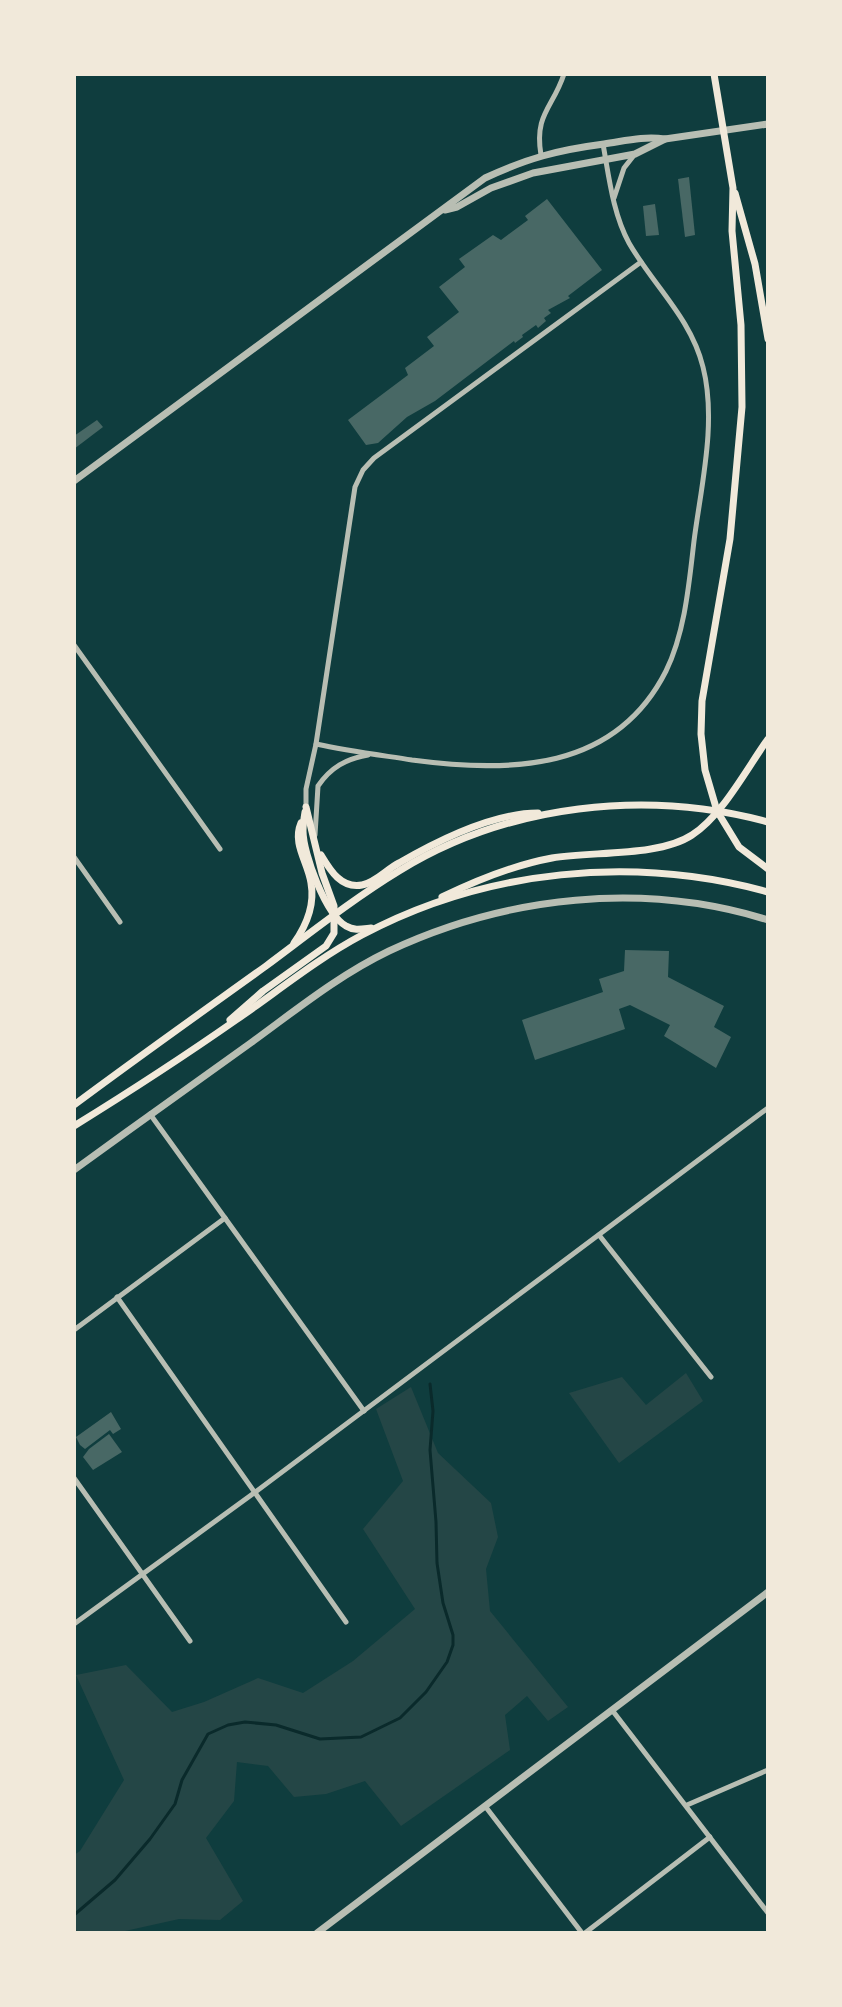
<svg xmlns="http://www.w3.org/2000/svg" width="842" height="2007" font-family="Montserrat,sans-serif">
  <rect width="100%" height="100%" fill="#0f3d3e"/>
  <g fill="#244646">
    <path d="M 686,1373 L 703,1401 L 619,1463 L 569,1393 L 622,1377 L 646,1405 Z"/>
    <path d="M 411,1387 L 438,1453 L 491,1503 L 498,1537 L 486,1569 L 490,1611 L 568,1707 L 548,1721 L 527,1696 L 505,1715 L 510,1750 L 401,1826 L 365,1781 L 326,1794 L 294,1797 L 268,1766 L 237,1762 L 234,1801 L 206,1838 L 243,1901 L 220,1920 L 179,1919 L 116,1933 L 74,1933 L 74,1855 L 80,1851 L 124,1780 L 76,1675 L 126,1665 L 172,1712 L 204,1702 L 258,1678 L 303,1693 L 353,1661 L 415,1609 L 363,1529 L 403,1481 L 376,1409 Z"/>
  </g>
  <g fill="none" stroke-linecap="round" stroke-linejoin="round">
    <path stroke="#0a2a2b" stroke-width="3" d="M 74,1915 L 115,1880 L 150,1839 L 175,1804 L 182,1780 L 208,1734 L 228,1725 L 245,1722 L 276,1725 L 320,1739 L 361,1737 L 400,1718 L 426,1692 L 447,1662 L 453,1645 L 453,1635 L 443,1603 L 437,1563 L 436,1522 L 430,1450 L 433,1411 L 430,1384"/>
  </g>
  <g fill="#486865">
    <path d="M 689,177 L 695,235 L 685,237 L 678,179 Z"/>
    <path d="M 547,199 L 602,270 L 568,296 L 570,298 L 548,310 L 551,313 L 544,318 L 546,321 L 538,328 L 536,325 L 522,335 L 523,337 L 515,343 L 514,341 L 435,401 L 407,417 L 378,443 L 366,445 L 348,420 L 408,375 L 405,368 L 434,346 L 427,337 L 459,312 L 439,287 L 465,267 L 459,259 L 493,235 L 501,240 L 528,220 L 525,216 Z"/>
    <path d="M 655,204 L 659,235 L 646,236 L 643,206 Z"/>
    <path d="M 97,420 L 103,427 L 74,449 L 74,436 Z"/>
    <path d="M 625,950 L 669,951 L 668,977 L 724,1006 L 714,1027 L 731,1037 L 716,1068 L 664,1036 L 670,1025 L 630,1005 L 619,1009 L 625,1029 L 535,1060 L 522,1020 L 603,992 L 599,979 L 624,971 Z"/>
    <path d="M 111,1412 L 121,1429 L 113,1434 L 110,1430 L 85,1449 L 80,1445 L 76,1437 Z"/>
    <path d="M 109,1434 L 122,1452 L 93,1470 L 83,1457 L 89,1449 Z"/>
  </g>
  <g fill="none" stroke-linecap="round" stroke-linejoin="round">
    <g stroke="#b8beb3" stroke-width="5">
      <path d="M 541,155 C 534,114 553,108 564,74"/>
      <path d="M 614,198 L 624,168 L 635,154"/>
      <path d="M 74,645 L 220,849"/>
      <path d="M 316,744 C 348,751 380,755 412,760 C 510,773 615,772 666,671 C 685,632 689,584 694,541 C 701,486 717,422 703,367 C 691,318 653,285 629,243 C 613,214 609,177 603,144"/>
      <path d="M 306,807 L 306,789 L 316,744 L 355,487 L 363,470 L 374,458 L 641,262"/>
      <path d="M 315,835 L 318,786 C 331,767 346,759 368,755"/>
      <path d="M 74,857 L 120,922"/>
      <path d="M 150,1114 L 364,1411"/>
      <path d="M 599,1235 L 711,1377"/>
      <path d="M 117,1297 L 346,1622"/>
      <path d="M 74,1330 L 225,1218"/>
      <path d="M 74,1478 L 190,1641"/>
      <path d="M 74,1624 L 254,1493 L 768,1108"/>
      <path d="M 612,1710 L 768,1913"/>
      <path d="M 687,1805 L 768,1770"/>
      <path d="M 485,1806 L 582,1933"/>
      <path d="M 585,1933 L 710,1837"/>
    </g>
    <g stroke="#b8beb3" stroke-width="7">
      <path d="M 445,210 L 457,207 L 491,188 L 533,173 L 635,154 L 665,139 L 768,124"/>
      <path d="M 74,481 L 485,178 C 528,158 558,150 604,144 C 625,141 643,136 665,139"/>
      <path d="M 74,1170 C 133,1127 192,1085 252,1042 C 296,1010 339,975 389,951 C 506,896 643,881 768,920"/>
      <path d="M 317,1933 L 768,1592"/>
    </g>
    <g stroke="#f1e9da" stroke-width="7">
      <path d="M 714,74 L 733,188 L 732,231 L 741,325 L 742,407 L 730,539 L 702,701 L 701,734 L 705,770 L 717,811 L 739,847 L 768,869"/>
      <path d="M 735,193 L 755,264 L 768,339"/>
      <path d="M 305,812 C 304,818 303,825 303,831 C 303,854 326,915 346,926 C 354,931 362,929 371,928"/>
      <path d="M 321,855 C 330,870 341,889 362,885 C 375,883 387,869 399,863 C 437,841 494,813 538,813"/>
      <path d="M 442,897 C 477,880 514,865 552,858 C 592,851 659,857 692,835 C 722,816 747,768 768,739"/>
      <path d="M 294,943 C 306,926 315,905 311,883 C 308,862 292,844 301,823"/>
      <path d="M 230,1020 L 263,991 L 326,946 L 334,933 L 334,906 L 322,873 L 306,807"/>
      <path d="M 74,1105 C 137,1058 202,1012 266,966 C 309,934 353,899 399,871 C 508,804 646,789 768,822"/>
      <path d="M 74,1126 C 129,1092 183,1057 236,1020 C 278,991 317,959 362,935 C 486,869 633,855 768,892"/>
    </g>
  </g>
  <rect width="842" height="2007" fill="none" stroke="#f1e9da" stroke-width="152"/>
</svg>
